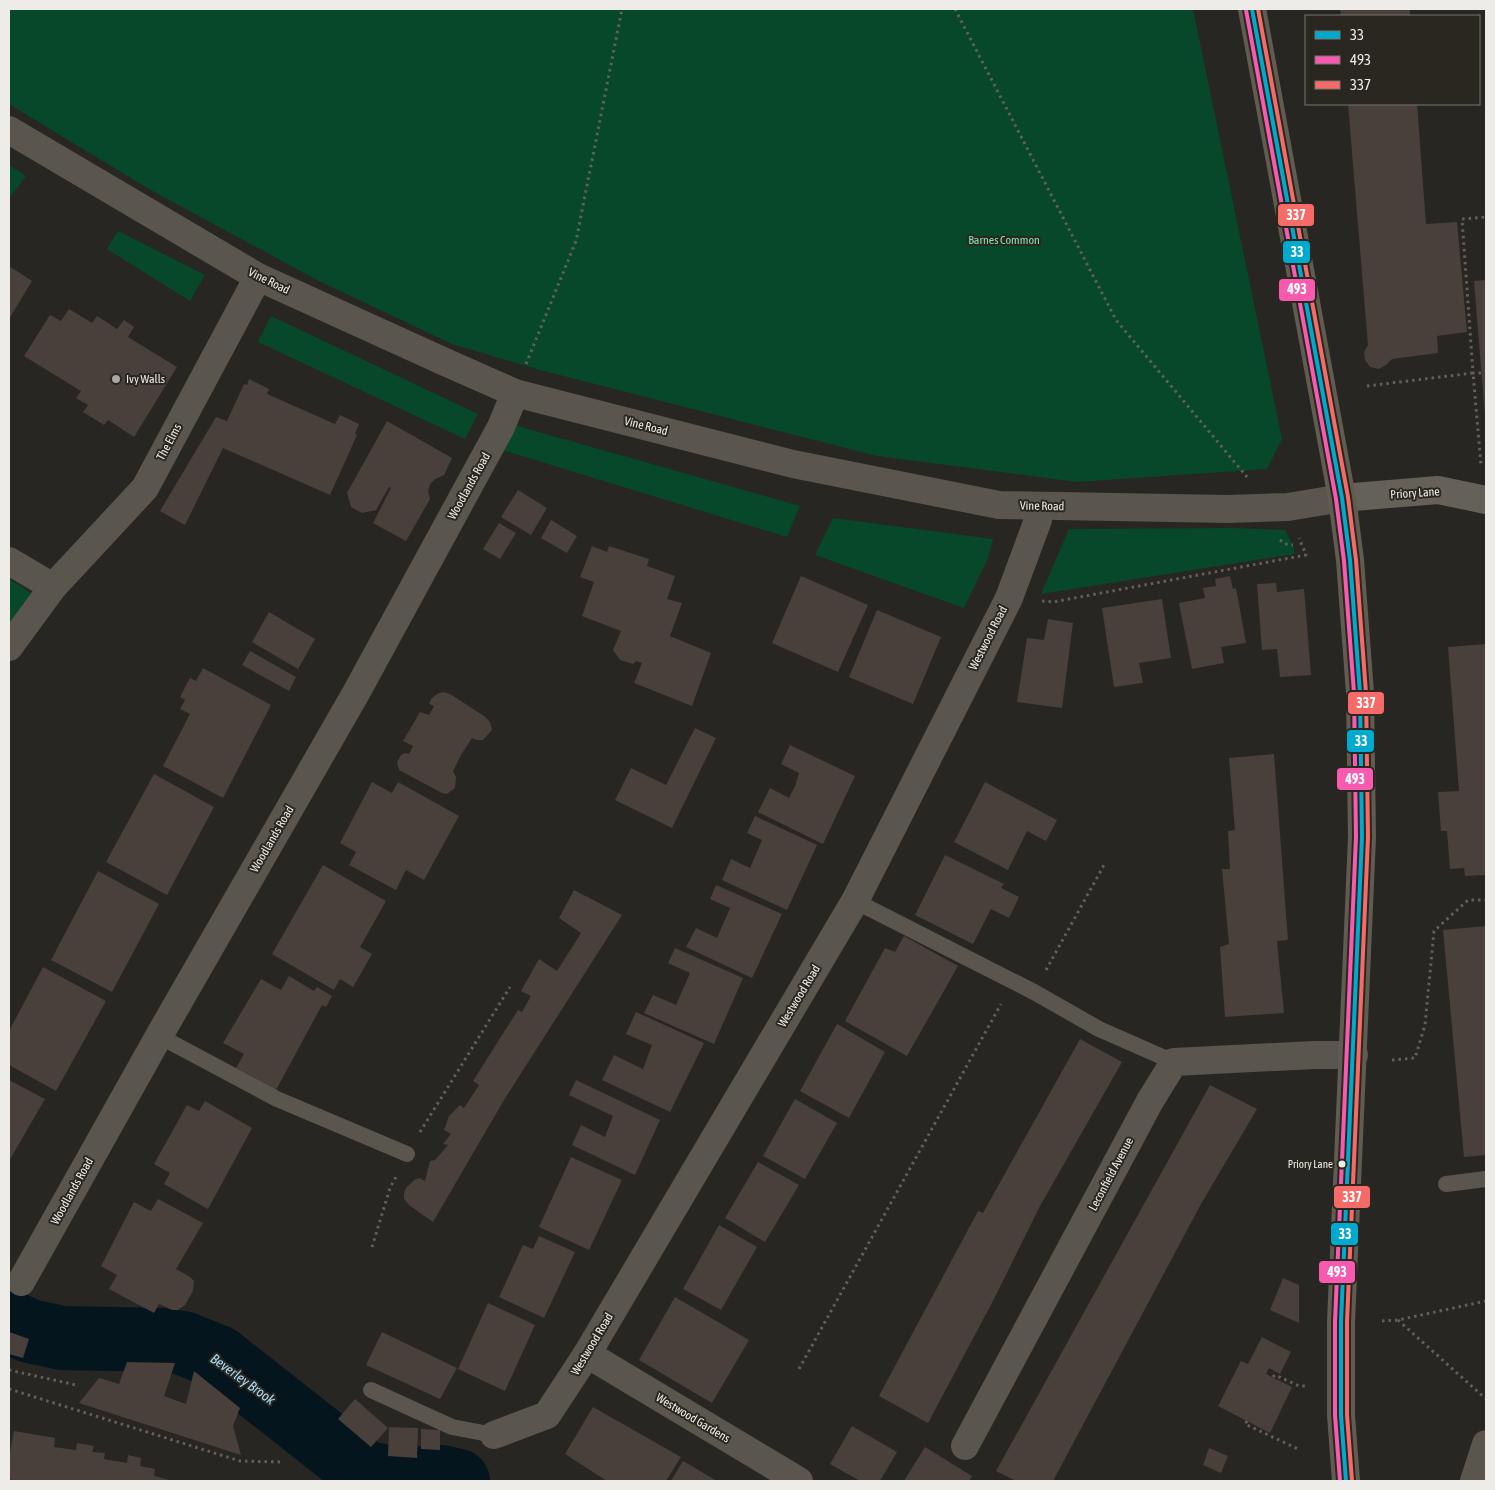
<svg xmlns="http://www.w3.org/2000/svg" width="1495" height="1490" font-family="'Asap Condensed',sans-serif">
  <rect width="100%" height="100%" fill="#282622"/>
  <g fill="#07472a">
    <path d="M 9,9 L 1193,9 L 1282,439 L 1267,469 L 1077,482 L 877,456 L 540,370 L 452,344 L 319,281 L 149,189 L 9,104 Z"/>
    <path d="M 9,165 L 26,176 L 9,199 Z"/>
    <path d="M 118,231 L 205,275 L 190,301 L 107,249 Z"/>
    <path d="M 271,316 L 478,414 L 465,439 L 258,342 Z"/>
    <path d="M 514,425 L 800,506 L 787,537 L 502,450 Z"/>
    <path d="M 833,518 L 993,539 L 988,558 L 964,608 L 815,555 Z"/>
    <path d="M 1233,528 L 1285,530 L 1293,545 L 1295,554 L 1041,594 L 1069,529 Z"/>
    <path d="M 9,579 L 31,593 L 9,624 Z"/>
  </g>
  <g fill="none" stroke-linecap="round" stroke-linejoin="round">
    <path stroke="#05151d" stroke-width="64" d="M 9,1322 L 30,1331 L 62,1338 L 164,1340 L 183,1343 L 218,1357 L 364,1472 L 399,1480 L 441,1477 L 458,1481"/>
  </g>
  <g fill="#493f3b">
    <path d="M 1340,9 L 1410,9 L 1410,16 L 1341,16 Z"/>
    <path d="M 1348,104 L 1417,104 L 1426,224 L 1457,222 L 1467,332 L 1437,336 L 1438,353 L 1392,359 L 1386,365 L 1379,369 L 1370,367 L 1365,360 L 1364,352 L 1368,345 Z"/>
    <path d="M 9,266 L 32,281 L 9,319 Z"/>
    <path d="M 1486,280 L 1486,416 L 1485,416 L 1474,281 Z"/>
    <path d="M 69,309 L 92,323 L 97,316 L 117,329 L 124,320 L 134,327 L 128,337 L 177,367 L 134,437 L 108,420 L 104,425 L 83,412 L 88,405 L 76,398 L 81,391 L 24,356 L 50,315 L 61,321 Z"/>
    <path d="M 249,379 L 269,389 L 267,394 L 335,424 L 340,415 L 359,424 L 355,434 L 357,435 L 330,495 L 223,448 L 185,525 L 160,511 L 216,417 L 227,421 L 244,384 L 247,385 Z"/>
    <path d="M 387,421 L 452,458 L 444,475 L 435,479 L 430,484 L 428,491 L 430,499 L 406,541 L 373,523 L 391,488 L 389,487 L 376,510 L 362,513 L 351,507 L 347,493 Z"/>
    <path d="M 518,490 L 547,508 L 531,535 L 501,517 Z"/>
    <path d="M 551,520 L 577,536 L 567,553 L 541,538 Z"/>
    <path d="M 499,523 L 516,533 L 500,559 L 483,549 Z"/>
    <path d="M 592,546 L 607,552 L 609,546 L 649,559 L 647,566 L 675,576 L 667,599 L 682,603 L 670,636 L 711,653 L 692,706 L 634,683 L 642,663 L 636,661 L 633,664 L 620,660 L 613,650 L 621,631 L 582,616 L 594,582 L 580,577 Z"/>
    <path d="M 801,576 L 868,605 L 838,672 L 772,643 Z"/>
    <path d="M 1230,576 L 1233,589 L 1236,588 L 1246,643 L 1221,647 L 1224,663 L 1192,669 L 1179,603 L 1205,598 L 1203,588 L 1216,586 L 1215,579 Z"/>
    <path d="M 1276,583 L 1277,592 L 1304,589 L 1311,675 L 1280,677 L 1277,649 L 1262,650 L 1257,584 Z"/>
    <path d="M 1162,599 L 1171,658 L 1139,663 L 1143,683 L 1114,687 L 1102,608 Z"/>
    <path d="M 877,610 L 941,637 L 913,704 L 849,677 Z"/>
    <path d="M 269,612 L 315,639 L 298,669 L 252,642 Z"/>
    <path d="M 1048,619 L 1073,623 L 1062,708 L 1017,702 L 1027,638 L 1044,640 Z"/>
    <path d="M 1486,644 L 1486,875 L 1465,876 L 1464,868 L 1450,869 L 1447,831 L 1441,831 L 1438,792 L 1459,791 L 1448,647 Z"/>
    <path d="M 250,651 L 296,677 L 289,691 L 242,665 Z"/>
    <path d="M 203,668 L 271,705 L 223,798 L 163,766 L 190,714 L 180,709 L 185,700 L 180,697 L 190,678 L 196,681 Z"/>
    <path d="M 443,692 L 450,694 L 484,716 L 490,722 L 492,730 L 483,740 L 477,740 L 472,738 L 461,755 L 453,771 L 456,777 L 455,788 L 447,794 L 442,793 L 399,770 L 397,762 L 401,755 L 405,753 L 409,754 L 413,746 L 403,741 L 420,712 L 429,715 L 434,706 L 429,704 L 431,699 L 437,694 Z"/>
    <path d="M 695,728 L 716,738 L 672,828 L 615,800 L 631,768 L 666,785 Z"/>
    <path d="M 790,745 L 855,776 L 823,844 L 758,812 L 770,788 L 789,798 L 795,786 L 799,773 L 781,764 Z"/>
    <path d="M 1274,754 L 1288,940 L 1277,941 L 1284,1013 L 1225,1017 L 1220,947 L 1229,944 L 1222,869 L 1230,869 L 1228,831 L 1235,830 L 1229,758 Z"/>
    <path d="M 154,774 L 214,807 L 167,895 L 106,862 Z"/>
    <path d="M 372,782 L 392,793 L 398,782 L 459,816 L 424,880 L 406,870 L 396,890 L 349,865 L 356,852 L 340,843 Z"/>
    <path d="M 985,782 L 1057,820 L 1046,841 L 1027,831 L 1008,870 L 954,842 Z"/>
    <path d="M 755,816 L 817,845 L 787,910 L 722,880 L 731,859 L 750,868 L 762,840 L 747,833 Z"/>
    <path d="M 945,855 L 1004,884 L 1001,888 L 1019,897 L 1009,918 L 991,909 L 973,944 L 915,915 Z"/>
    <path d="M 323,865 L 386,901 L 360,947 L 372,954 L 353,987 L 340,979 L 334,990 L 272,954 Z"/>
    <path d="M 98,871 L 159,904 L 112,992 L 51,960 Z"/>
    <path d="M 716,885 L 782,914 L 752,978 L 686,947 L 696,928 L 717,938 L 730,908 L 710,899 Z"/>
    <path d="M 574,890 L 622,915 L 504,1100 L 433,1222 L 409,1205 L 404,1199 L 404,1193 L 406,1188 L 414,1180 L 419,1178 L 425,1181 L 430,1161 L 435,1160 L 448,1145 L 443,1144 L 451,1134 L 444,1130 L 449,1116 L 460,1105 L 464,1108 L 479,1085 L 473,1081 L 518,1010 L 522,1012 L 531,996 L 521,991 L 539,959 L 557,971 L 581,933 L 559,918 Z"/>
    <path d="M 1486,926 L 1486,1155 L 1464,1157 L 1443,930 Z"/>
    <path d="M 904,936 L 958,966 L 907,1056 L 845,1021 L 885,948 L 895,952 Z"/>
    <path d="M 675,948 L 743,978 L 714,1044 L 644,1013 L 653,995 L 676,1005 L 690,973 L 668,963 Z"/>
    <path d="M 43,967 L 106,1001 L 56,1091 L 9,1065 L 9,1031 Z"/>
    <path d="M 289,976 L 314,991 L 317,987 L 332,996 L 326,1007 L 322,1005 L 276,1090 L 236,1068 L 244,1054 L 223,1043 L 261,979 L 281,990 Z"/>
    <path d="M 636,1012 L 704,1043 L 670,1112 L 602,1080 L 614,1055 L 643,1069 L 652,1045 L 626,1034 Z"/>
    <path d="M 837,1024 L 885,1052 L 849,1118 L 800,1091 Z"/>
    <path d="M 1080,1039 L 1122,1062 L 1040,1206 L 994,1299 L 928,1423 L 879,1396 L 978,1211 L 983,1213 Z"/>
    <path d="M 9,1080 L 45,1099 L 9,1161 Z"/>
    <path d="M 576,1080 L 660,1120 L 635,1175 L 572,1145 L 581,1125 L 605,1137 L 613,1116 L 569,1095 Z"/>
    <path d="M 1210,1085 L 1257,1109 L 1201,1204 L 1053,1481 L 1016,1481 L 996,1471 Z"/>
    <path d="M 795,1099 L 837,1123 L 805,1179 L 763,1156 Z"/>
    <path d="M 205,1101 L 252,1128 L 208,1209 L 164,1184 L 170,1173 L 154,1164 L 187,1105 L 199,1111 Z"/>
    <path d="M 571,1157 L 622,1180 L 589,1250 L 539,1227 Z"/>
    <path d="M 758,1162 L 799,1185 L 765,1242 L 725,1218 Z"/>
    <path d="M 158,1199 L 203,1223 L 176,1269 L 190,1277 L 194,1281 L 193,1291 L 185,1305 L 178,1310 L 172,1310 L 159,1304 L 154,1313 L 109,1289 L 117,1275 L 101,1266 L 134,1202 L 151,1211 Z"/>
    <path d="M 719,1225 L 757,1247 L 721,1310 L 683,1289 Z"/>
    <path d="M 539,1236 L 575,1252 L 544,1318 L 499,1297 L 523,1245 L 533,1249 Z"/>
    <path d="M 1283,1278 L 1299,1285 L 1299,1323 L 1270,1310 Z"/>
    <path d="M 675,1297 L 749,1340 L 712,1403 L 639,1360 Z"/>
    <path d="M 488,1303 L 535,1325 L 505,1391 L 458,1369 Z"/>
    <path d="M 9,1332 L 29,1339 L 23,1358 L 9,1354 Z"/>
    <path d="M 382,1332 L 457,1368 L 440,1399 L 366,1365 Z"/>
    <path d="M 1262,1337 L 1291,1352 L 1280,1374 L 1269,1368 L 1266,1374 L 1292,1387 L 1270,1433 L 1218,1406 L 1241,1361 L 1248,1364 Z"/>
    <path d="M 127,1362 L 175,1363 L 164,1396 L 186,1404 L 194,1371 L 240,1408 L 233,1426 L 241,1455 L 79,1403 L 99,1378 L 119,1384 Z"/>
    <path d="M 355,1399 L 388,1428 L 371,1447 L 338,1419 Z"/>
    <path d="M 593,1407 L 681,1457 L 666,1481 L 607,1481 L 565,1454 Z"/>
    <path d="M 852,1426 L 897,1452 L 880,1481 L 860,1481 L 830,1464 Z"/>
    <path d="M 389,1427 L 418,1428 L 417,1458 L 388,1456 Z"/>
    <path d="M 421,1429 L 440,1430 L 440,1450 L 421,1449 Z"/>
    <path d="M 14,1431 L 55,1438 L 54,1447 L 76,1450 L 77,1443 L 94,1446 L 92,1452 L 105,1453 L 104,1459 L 127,1463 L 128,1455 L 141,1458 L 140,1466 L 155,1469 L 154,1476 L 173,1481 L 16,1481 L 9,1479 L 9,1458 Z"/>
    <path d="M 925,1447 L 972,1476 L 969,1481 L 904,1481 Z"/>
    <path d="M 1209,1448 L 1228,1456 L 1221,1473 L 1203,1465 Z"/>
    <path d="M 683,1461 L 717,1481 L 671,1481 Z"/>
  </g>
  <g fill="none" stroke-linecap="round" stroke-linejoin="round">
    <g stroke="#635f59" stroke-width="3" stroke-dasharray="2.5 4" stroke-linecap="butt">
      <path d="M 955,9 L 1116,320 L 1247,477"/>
      <path d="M 526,364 L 576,241 L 622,9"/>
      <path d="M 1481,373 L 1473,373 L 1462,219 L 1486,217"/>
      <path d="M 1367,386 L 1473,373 L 1481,465"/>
      <path d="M 1280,540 L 1285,544 L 1293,545"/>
      <path d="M 1042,601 L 1053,602 L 1306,555 L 1299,538"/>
      <path d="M 1046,970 L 1104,865"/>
      <path d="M 1392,1060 L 1415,1058 L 1425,1025 L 1434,931 L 1468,900 L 1486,900"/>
      <path d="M 420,1132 L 510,987"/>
      <path d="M 372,1247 L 390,1188 L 396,1177"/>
      <path d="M 1398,1320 L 1486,1399"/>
      <path d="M 1382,1321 L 1398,1320 L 1486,1301"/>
      <path d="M 799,1369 L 1001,1004"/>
      <path d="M 9,1370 L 76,1385"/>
      <path d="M 1273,1377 L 1275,1375 L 1299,1386 L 1305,1386"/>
      <path d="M 9,1389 L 240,1461 L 283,1462"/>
      <path d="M 1247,1421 L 1245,1424 L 1300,1450"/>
    </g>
    <g stroke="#5a564e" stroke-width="16">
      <path d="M 855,901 L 1034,992 L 1099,1029 L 1174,1062"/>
      <path d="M 159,1036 L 277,1099 L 407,1154"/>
      <path d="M 1446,1184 L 1486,1179"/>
      <path d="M 371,1390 L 452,1427 L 494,1435"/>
    </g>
    <g stroke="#5a564e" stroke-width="28">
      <path d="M 9,130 L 258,277 L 445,362 L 515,393 L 793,464 L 999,505 L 1228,509 L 1288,507 L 1342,498"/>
      <path d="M 9,561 L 53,587"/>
      <path d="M 9,647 L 53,587 L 145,488 L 258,277"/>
      <path d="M 21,1282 L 159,1036 L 356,693 L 501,427 L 515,393"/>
      <path d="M 587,1354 L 799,1481"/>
      <path d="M 494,1435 L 547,1415 L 587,1354 L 855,901 L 1009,598 L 1035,528 L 1038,520 L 1038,507"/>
      <path d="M 965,1446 L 1150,1101 L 1174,1062 L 1314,1055 L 1354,1055"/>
      <path d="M 1474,1481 L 1486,1444"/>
    </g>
    <path stroke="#656158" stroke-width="28" d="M 1342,498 L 1438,490 L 1486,500"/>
    <path stroke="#605c51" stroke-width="28" d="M 1252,9 L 1342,498 L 1350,560 L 1360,693 L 1362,837 L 1341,1322 L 1341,1415 L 1346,1481"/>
    <defs>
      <path id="bus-1" d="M 1252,9 L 1342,498 L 1350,560 L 1360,693 L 1362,837 L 1341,1322 L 1341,1415 L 1346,1481"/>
      <path id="bus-2" d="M 1246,10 L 1336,499 L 1344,561 L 1354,693 L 1356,837 L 1335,1322 L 1335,1415 L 1340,1481"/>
      <path id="bus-3" d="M 1258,9 L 1348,497 L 1356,560 L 1366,693 L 1368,837 L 1347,1322 L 1347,1415 L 1352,1481"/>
    </defs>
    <use href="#bus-1" stroke="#2a2720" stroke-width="8"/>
    <use href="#bus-2" stroke="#2a2720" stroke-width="8"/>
    <use href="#bus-3" stroke="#2a2720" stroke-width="8"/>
    <use href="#bus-1" stroke="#00a9ce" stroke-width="4"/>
    <use href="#bus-2" stroke="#f75aaf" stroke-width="4"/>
    <use href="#bus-3" stroke="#f66b68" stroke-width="4"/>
  </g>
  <circle fill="#a9a7a3" stroke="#2a2720" stroke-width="2" cx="116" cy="379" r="5"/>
  <circle fill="#eeece8" stroke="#2a2720" stroke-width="2" cx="1342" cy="1164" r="4.5"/>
  <g text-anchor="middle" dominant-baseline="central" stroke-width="4" stroke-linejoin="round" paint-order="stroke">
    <g font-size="11" fill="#eeece8" stroke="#2a2720" text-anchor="end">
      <text x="1333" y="1164">Priory Lane</text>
    </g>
    <g font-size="12" fill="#85e1aa" stroke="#2a2720">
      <text x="1004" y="240">Barnes Common</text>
    </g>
    <g font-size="12" fill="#eeece8" stroke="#2a2720">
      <text transform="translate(269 281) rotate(26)">Vine Road</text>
      <text transform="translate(646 426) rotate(14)">Vine Road</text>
      <text transform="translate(169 442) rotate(-62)">The Elms</text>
      <text transform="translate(469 486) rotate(-61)">Woodlands Road</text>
      <text transform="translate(1415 493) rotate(-4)">Priory Lane</text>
      <text transform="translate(1042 506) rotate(1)">Vine Road</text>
      <text transform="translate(988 638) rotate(-63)">Westwood Road</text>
      <text transform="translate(272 839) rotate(-60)">Woodlands Road</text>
      <text transform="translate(799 996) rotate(-59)">Westwood Road</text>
      <text transform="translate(1111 1174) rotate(-62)">Leconfield Avenue</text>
      <text transform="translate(72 1191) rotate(-61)">Woodlands Road</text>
      <text transform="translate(592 1344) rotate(-59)">Westwood Road</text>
      <text transform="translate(693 1418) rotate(31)">Westwood Gardens</text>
    </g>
    <g font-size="12" fill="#eeece8" stroke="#2a2720" text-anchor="start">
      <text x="126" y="379">Ivy Walls</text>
    </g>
    <g font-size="14" font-style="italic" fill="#a5dcfa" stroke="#2a2720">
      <text transform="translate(243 1379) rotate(36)">Beverley Brook</text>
    </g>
  </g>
  <g stroke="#2a2720" stroke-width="2">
    <rect x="1277" y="203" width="38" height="24" rx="5" fill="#f66b68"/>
    <rect x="1282" y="240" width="29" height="24" rx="5" fill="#00a9ce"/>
    <rect x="1278" y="278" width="38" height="24" rx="5" fill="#f75aaf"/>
    <rect x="1347" y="691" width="38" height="24" rx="5" fill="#f66b68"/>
    <rect x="1346" y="729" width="29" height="24" rx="5" fill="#00a9ce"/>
    <rect x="1336" y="767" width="38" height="24" rx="5" fill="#f75aaf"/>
    <rect x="1333" y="1185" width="38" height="24" rx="5" fill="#f66b68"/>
    <rect x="1330" y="1222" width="29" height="24" rx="5" fill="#00a9ce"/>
    <rect x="1318" y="1260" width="38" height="24" rx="5" fill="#f75aaf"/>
  </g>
  <g font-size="14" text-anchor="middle" font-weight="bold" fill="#fff">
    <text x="1296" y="220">337</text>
    <text x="1297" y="257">33</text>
    <text x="1297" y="294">493</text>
    <text x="1366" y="708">337</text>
    <text x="1361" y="746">33</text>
    <text x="1355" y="784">493</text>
    <text x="1352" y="1202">337</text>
    <text x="1345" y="1239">33</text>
    <text x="1337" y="1277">493</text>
  </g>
  <rect width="1495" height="1490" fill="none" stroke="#eeece8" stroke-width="20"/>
  <rect x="1305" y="15" width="175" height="90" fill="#2a2720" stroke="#787670"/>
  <rect x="1315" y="31" width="25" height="8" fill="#00a9ce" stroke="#787670"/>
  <text x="1350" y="40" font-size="15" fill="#eeece8">33</text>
  <rect x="1315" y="56" width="25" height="8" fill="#f75aaf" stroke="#787670"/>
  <text x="1350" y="65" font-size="15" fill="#eeece8">493</text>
  <rect x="1315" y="81" width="25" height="8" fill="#f66b68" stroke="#787670"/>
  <text x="1350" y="90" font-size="15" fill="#eeece8">337</text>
</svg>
